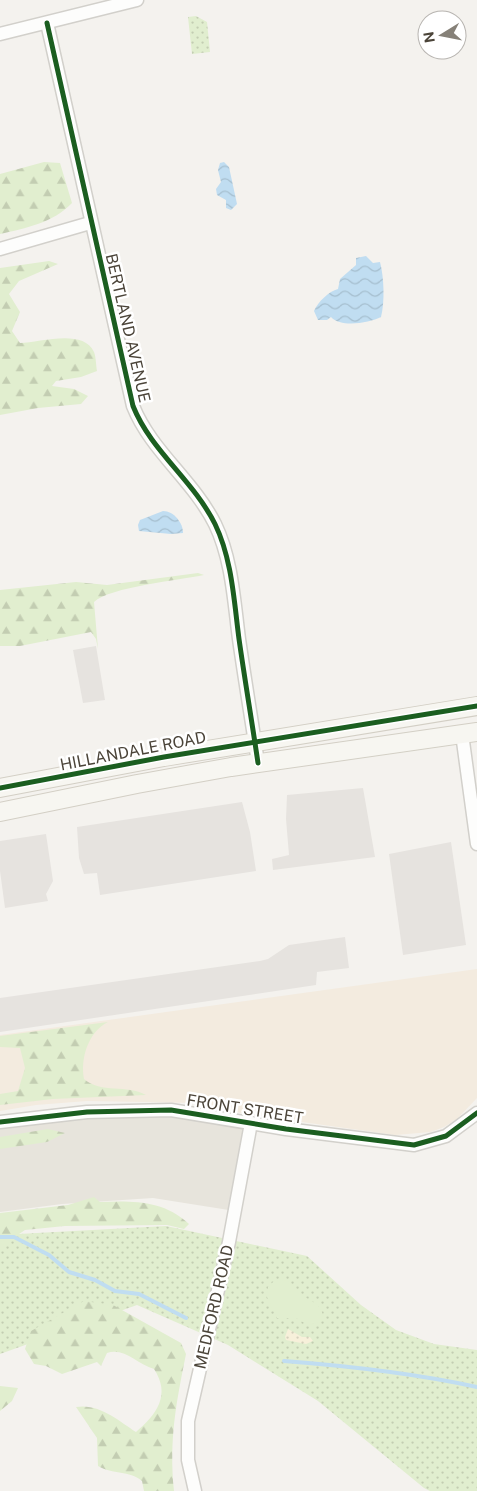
<svg xmlns="http://www.w3.org/2000/svg" width="477" height="1491" font-family="'Public Sans',sans-serif">
  <defs>
    <pattern id="grass-dots" width="8" height="8" patternUnits="userSpaceOnUse" patternTransform="scale(1.25)"><rect width="8" height="8" fill="#e1eecf"/><path d="M2 2h.1M6 6h.1" fill="none" stroke="#c3cdb2" stroke-width="1.8" stroke-linecap="round"/></pattern>
    <pattern id="forest-firs" width="22" height="20" patternUnits="userSpaceOnUse" patternTransform="scale(1.25)"><rect width="22" height="20" fill="#e1eecf"/><path d="M5 1l3.5 6h-7zM16 11l3.5 6h-7z" fill="#c3cdb2"/></pattern>
    <pattern id="sand-dots" width="8" height="8" patternUnits="userSpaceOnUse" patternTransform="scale(1.25)"><rect width="8" height="8" fill="#f7f0da"/><path d="M2 2h.1M6 6h.1" fill="none" stroke="#d5cfbc" stroke-width="1.8" stroke-linecap="round"/></pattern>
    <pattern id="water-waves" width="16" height="10" patternUnits="userSpaceOnUse" patternTransform="scale(1.25)"><rect width="16" height="10" fill="#c0ddf1"/><path d="M0 5q4-4 8 0t8 0" fill="none" stroke="#a6bfcf"/></pattern>
  </defs>
  <rect width="100%" height="100%" fill="#f4f2ee"/>
  <path fill="#e7e4dc" d="M 143,1109 L 251,1123 L 235,1211 L 153,1198 L 62,1204 L 0,1212 L 0,1122 Z"/>
  <path fill="#f3ebdf" d="M 477,969 L 477,1098 L 457,1119 L 444,1127 L 431,1132 L 395,1135 L 245,1114 L 200,1103 L 87,1101 L 36,1105 L 0,1111 L 0,1035 Z"/>
  <g fill="url(#grass-dots)">
    <path d="M 196,16 L 207,22 L 210,52 L 192,54 L 188,17 Z"/>
    <path d="M 166,1226 L 307,1256 L 361,1305 L 396,1330 L 434,1344 L 477,1350 L 477,1491 L 430,1491 L 424,1488 L 318,1401 L 228,1345 L 137,1305 L 0,1354 L 0,1235 Z"/>
  </g>
  <g fill="url(#forest-firs)">
    <path d="M 44,162 L 60,163 L 72,203 C 53,223 26,228 0,234 L 0,174 Z"/>
    <path d="M 49,261 L 58,264 L 19,281 L 9,294 L 20,312 L 12,331 L 20,343 C 39,343 83,328 94,352 C 96,357 96,365 97,371 L 81,377 L 56,381 L 52,386 L 74,389 L 88,396 L 81,404 L 38,408 L 0,415 L 0,268 Z"/>
    <path d="M 198,573 L 204,575 C 180,580 110,587 94,602 L 98,649 L 96,639 L 91,632 L 20,646 L 0,646 L 0,590 L 76,582 L 107,585 Z"/>
    <path d="M 108,1022 C 88,1032 80,1059 84,1079 C 101,1094 127,1084 146,1095 L 53,1099 L 0,1105 L 0,1094 L 18,1091 L 25,1068 L 20,1048 L 0,1047 L 0,1036 Z"/>
    <path d="M 48,1129 L 65,1133 L 47,1142 L 0,1149 L 0,1137 Z"/>
    <path d="M 94,1197 L 100,1202 C 133,1201 163,1200 189,1224 L 184,1229 L 167,1225 L 65,1226 L 25,1230 L 0,1247 L 0,1213 L 68,1205 Z"/>
    <path d="M 84,1301 L 113,1305 L 181,1343 L 186,1354 C 176,1404 169,1439 174,1491 L 144,1491 L 142,1481 C 129,1470 113,1475 98,1466 L 97,1438 L 76,1407 C 99,1403 119,1421 136,1432 C 157,1414 171,1395 154,1369 C 137,1364 124,1347 107,1353 L 101,1366 L 97,1362 L 62,1374 L 46,1366 L 34,1364 L 25,1349 L 31,1331 Z"/>
    <path d="M 0,1386 L 18,1388 L 12,1401 L 0,1411 Z"/>
  </g>
  <path fill="url(#sand-dots)" d="M 288,1329 L 302,1337 L 310,1337 L 313,1341 L 306,1344 L 286,1340 L 285,1337 Z"/>
  <path fill="#e1eecf" d="M 286,1280 C 294,1284 295,1290 302,1295 C 311,1302 319,1302 323,1315 L 321,1322 L 308,1325 L 296,1318 L 277,1318 L 267,1297 L 268,1287 L 274,1281 Z"/>
  <g fill="#e6e3df">
    <path d="M 96,646 L 105,700 L 83,703 L 73,650 Z"/>
    <path d="M 363,788 L 375,857 L 273,870 L 272,859 L 289,855 L 286,819 L 287,795 Z"/>
    <path d="M 242,802 L 250,832 L 256,871 L 100,895 L 97,873 L 84,874 L 79,858 L 77,827 Z"/>
    <path d="M 46,834 L 53,881 L 46,894 L 48,901 L 5,908 L 0,871 L 0,841 Z"/>
    <path d="M 451,842 L 466,945 L 403,955 L 389,854 Z"/>
    <path d="M 345,937 L 349,968 L 317,972 L 316,985 L 0,1032 L 0,998 L 260,961 L 268,959 L 289,945 Z"/>
  </g>
  <g fill="url(#water-waves)">
    <path d="M 224,162 L 229,167 L 237,204 L 231,210 L 226,208 L 226,200 L 217,195 L 216,189 L 221,182 L 218,170 L 220,163 Z"/>
    <path d="M 366,256 L 373,263 L 380,262 C 384,277 385,302 381,317 C 369,323 341,328 331,317 L 327,320 L 318,320 L 314,311 C 318,302 329,291 338,289 L 340,279 L 356,265 L 356,258 Z"/>
    <path d="M 163,511 C 174,511 183,523 183,533 L 171,534 L 139,531 L 138,525 L 140,520 Z"/>
  </g>
  <g fill="none" stroke-linecap="round" stroke-linejoin="round">
    <g stroke="#c0ddf1" stroke-width="4">
      <path d="M 0,1237 L 14,1237 L 49,1255 L 69,1272 L 95,1280 L 115,1291 L 139,1294 L 186,1318"/>
      <path d="M 284,1361 C 349,1366 413,1373 477,1387"/>
    </g>
    <defs>
      <g id="minor">
        <path d="M 47,23 L 133,406 C 151,451 193,480 215,524 C 232,559 234,601 239,639 C 245,681 252,722 258,763"/>
        <path d="M 0,34 L 137,0"/>
        <path d="M 0,249 L 90,223"/>
        <path d="M 462,734 L 477,844"/>
        <path d="M 0,1122 L 87,1112 L 171,1110 L 286,1129 L 414,1145 L 446,1136 L 477,1113"/>
        <path d="M 195,1491 L 188,1460 L 188,1421 L 229,1242 L 251,1123"/>
      </g>
      <g id="secondary">
        <path d="M 0,788 L 164,757 L 477,706"/>
        <path d="M 0,812 L 137,784 L 231,767 L 477,732"/>
      </g>
    </defs>
    <use href="#minor" stroke="#d2d0cb" stroke-width="15"/>
    <use href="#secondary" stroke="#d3cfc5" stroke-width="20"/>
    <use href="#minor" stroke="#fdfdfc" stroke-width="12"/>
    <use href="#secondary" stroke="#f7f6f1" stroke-width="18"/>
    <defs>
      <g id="cycleway">
        <path d="M 47,23 L 133,406 C 151,451 193,480 215,524 C 232,559 234,601 239,639 C 245,681 252,722 258,763"/>
        <path d="M 0,788 L 164,757 L 477,706"/>
        <path d="M 0,1122 L 87,1112 L 171,1110 L 286,1129 L 414,1145 L 446,1136 L 477,1113"/>
      </g>
    </defs>
    <use href="#cycleway" stroke="#fff" stroke-width="8"/>
    <use href="#cycleway" stroke="#1b5e20" stroke-width="5"/>
  </g>
  <g text-anchor="middle" dominant-baseline="central" stroke-width="5" stroke-linejoin="round" paint-order="stroke">
    <g font-size="16" fill="#4b4439" stroke="#fff">
      <text transform="translate(128 328) rotate(77)">BERTLAND AVENUE</text>
      <text transform="translate(133 751) rotate(-11)">HILLANDALE ROAD</text>
      <text transform="translate(245 1109) rotate(9)">FRONT STREET</text>
      <text transform="translate(214 1307) rotate(-77)">MEDFORD ROAD</text>
    </g>
  </g>
  <g transform="translate(442 35) rotate(260)"><circle r="24" fill="#ffffff" stroke="#b7b4b0"/>
  <path d="M0-4L9 19L0 12L-9 19Z" fill="#868178"/>
  <text y="-8" font-size="14" font-weight="bold" text-anchor="middle" fill="#4b4439">N</text>
  </g>
</svg>
